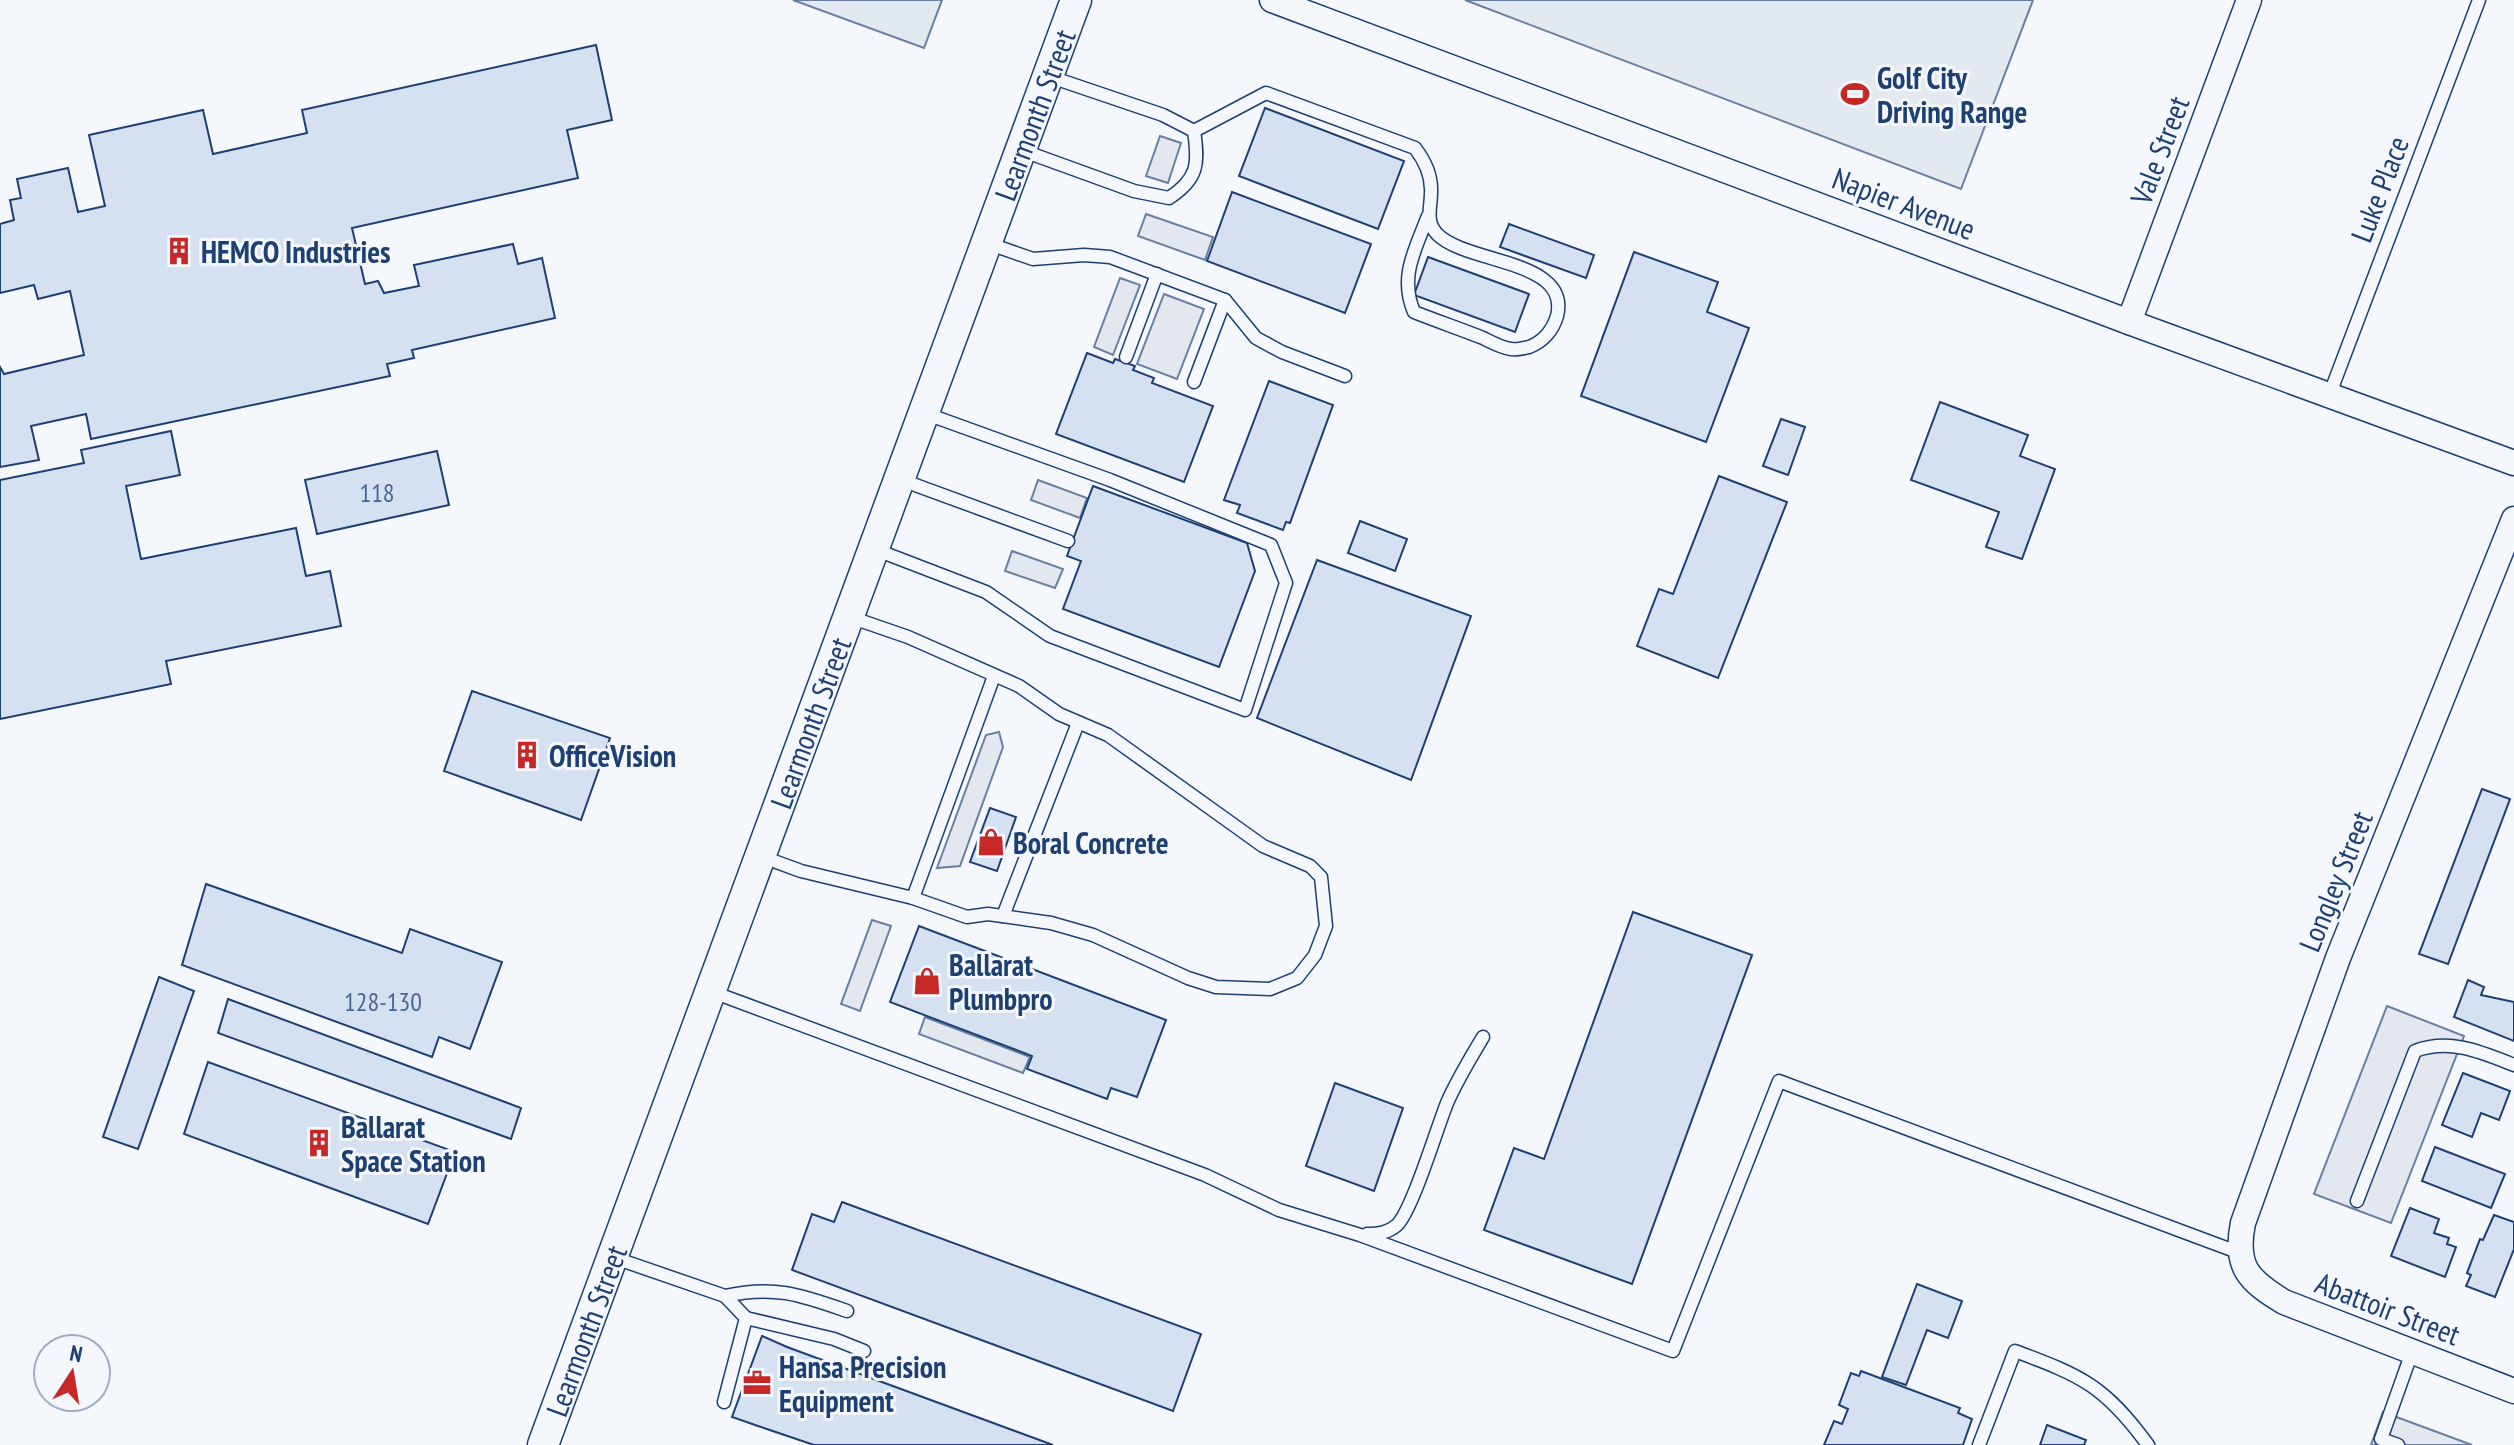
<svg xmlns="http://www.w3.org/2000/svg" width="2514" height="1445" font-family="'PT Sans Narrow',sans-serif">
  <rect width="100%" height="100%" fill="#f4f7fb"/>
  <g fill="#e3e9f0" stroke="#687fa3" stroke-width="2">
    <path d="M 793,0 L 942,0 L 924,48 Z"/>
    <path d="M 1465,0 L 2033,0 L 1961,189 Z"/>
  </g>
  <g fill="#e3e8f0" stroke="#687fa3" stroke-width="2">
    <path d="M 1160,136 L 1181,143 L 1168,183 L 1146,176 Z"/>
    <path d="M 1146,214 L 1213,237 L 1205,260 L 1138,236 Z"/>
    <path d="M 1120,278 L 1140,285 L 1113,355 L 1094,347 Z"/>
    <path d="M 1164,294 L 1204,309 L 1177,379 L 1137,364 Z"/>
    <path d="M 1038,480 L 1087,498 L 1080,518 L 1031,500 Z"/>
    <path d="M 1012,551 L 1063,569 L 1055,588 L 1005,571 Z"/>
    <path d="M 999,732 L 1003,747 L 960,866 L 937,868 L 986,735 Z"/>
    <path d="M 872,920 L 891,926 L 860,1011 L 841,1004 Z"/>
    <path d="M 2387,1006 L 2464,1036 L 2391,1223 L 2314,1194 Z"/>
    <path d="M 925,1017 L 1030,1057 L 1023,1073 L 919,1034 Z"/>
    <path d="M 2383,1412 L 2472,1445 L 2371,1445 Z"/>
  </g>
  <g fill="#d5e0f0" stroke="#1d3f73" stroke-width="2">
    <path d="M 596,45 L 612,120 L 567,130 L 578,178 L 352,228 L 365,284 L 378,281 L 384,293 L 419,286 L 414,265 L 513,244 L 518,264 L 542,258 L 555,318 L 412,350 L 414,358 L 387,364 L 390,376 L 91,439 L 86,414 L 31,426 L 39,460 L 0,467 L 0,367 L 4,374 L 84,355 L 70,291 L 38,299 L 34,285 L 0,293 L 0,224 L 14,220 L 10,200 L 21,198 L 17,179 L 68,168 L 78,212 L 105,206 L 89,135 L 203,110 L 213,154 L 307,133 L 302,110 Z"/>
    <path d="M 1265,108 L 1404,161 L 1378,229 L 1239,176 Z"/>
    <path d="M 1232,192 L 1371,244 L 1345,313 L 1207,261 Z"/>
    <path d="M 1509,224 L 1594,255 L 1586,278 L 1500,247 Z"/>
    <path d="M 1634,252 L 1718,282 L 1707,312 L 1749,328 L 1706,442 L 1581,396 Z"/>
    <path d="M 1428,257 L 1529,294 L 1515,332 L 1414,295 Z"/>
    <path d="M 1087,353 L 1113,363 L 1115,359 L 1135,366 L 1133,370 L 1154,378 L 1152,383 L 1213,406 L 1184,482 L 1056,434 Z"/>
    <path d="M 1269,381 L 1333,405 L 1290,523 L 1286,522 L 1283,530 L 1237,513 L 1240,505 L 1224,500 Z"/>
    <path d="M 1940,402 L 2028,435 L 2020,456 L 2055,469 L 2022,559 L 1986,547 L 1999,512 L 1911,480 Z"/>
    <path d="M 1781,419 L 1805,427 L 1788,475 L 1763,466 Z"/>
    <path d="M 171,431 L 180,475 L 126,486 L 141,559 L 296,528 L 306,576 L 330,571 L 341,626 L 166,661 L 171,684 L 0,719 L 0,480 L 84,463 L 81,450 Z"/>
    <path d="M 437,451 L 449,505 L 317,534 L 305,480 Z"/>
    <path d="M 1719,476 L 1787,502 L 1718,678 L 1637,646 L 1659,589 L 1673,594 Z"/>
    <path d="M 1093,486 L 1247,543 L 1255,571 L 1219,667 L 1063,609 L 1081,561 L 1067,556 Z"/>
    <path d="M 1360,521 L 1407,539 L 1395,571 L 1348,553 Z"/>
    <path d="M 1317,560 L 1471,616 L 1411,780 L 1257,718 Z"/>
    <path d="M 472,691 L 610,738 L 581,820 L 444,771 Z"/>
    <path d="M 2482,789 L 2510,799 L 2448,964 L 2419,954 Z"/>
    <path d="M 990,808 L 1016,817 L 997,871 L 970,862 Z"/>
    <path d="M 206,884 L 402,953 L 410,929 L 502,962 L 470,1049 L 439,1037 L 432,1057 L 182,965 Z"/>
    <path d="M 1633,912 L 1752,955 L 1632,1284 L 1484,1230 L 1514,1148 L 1544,1159 Z"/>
    <path d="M 919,926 L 1166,1020 L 1137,1097 L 1111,1088 L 1107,1099 L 1027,1069 L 1032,1056 L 890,1002 Z"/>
    <path d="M 159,977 L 194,991 L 138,1149 L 103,1137 Z"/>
    <path d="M 2468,980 L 2484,987 L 2481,995 L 2514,1002 L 2514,1041 L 2454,1017 Z"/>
    <path d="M 228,999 L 521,1108 L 511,1139 L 218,1033 Z"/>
    <path d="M 208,1062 L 455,1152 L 428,1224 L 184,1134 Z"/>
    <path d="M 2463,1073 L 2510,1091 L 2499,1120 L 2481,1113 L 2472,1137 L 2442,1125 Z"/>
    <path d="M 1335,1083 L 1403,1108 L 1374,1191 L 1306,1166 Z"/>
    <path d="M 2435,1147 L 2505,1174 L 2491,1208 L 2422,1181 Z"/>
    <path d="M 842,1202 L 1201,1334 L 1173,1411 L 792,1270 L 812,1214 L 834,1222 Z"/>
    <path d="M 2410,1208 L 2439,1219 L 2434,1233 L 2449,1238 L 2447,1244 L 2456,1247 L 2445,1277 L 2391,1256 Z"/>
    <path d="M 2494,1215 L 2514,1222 L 2514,1249 L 2495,1297 L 2466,1286 L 2471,1275 L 2467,1273 L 2480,1239 L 2483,1240 Z"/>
    <path d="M 1917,1284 L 1962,1301 L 1948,1338 L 1927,1330 L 1906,1385 L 1882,1377 Z"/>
    <path d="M 762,1336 L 787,1347 L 1053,1445 L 814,1445 L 758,1426 L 732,1417 Z"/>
    <path d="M 1861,1371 L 1960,1408 L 1958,1413 L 1972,1419 L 1963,1445 L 1824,1445 L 1834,1421 L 1842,1424 L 1848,1409 L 1839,1405 L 1851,1373 L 1859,1376 Z"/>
    <path d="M 2047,1425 L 2086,1440 L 2084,1445 L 2040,1445 Z"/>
  </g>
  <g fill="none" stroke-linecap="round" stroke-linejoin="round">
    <defs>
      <g id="service">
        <path d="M 1194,131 L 1266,93 L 1415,148 C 1425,161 1432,177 1431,193 C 1431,208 1425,221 1437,234 C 1466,264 1571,259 1557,316 C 1553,330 1543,342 1529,347 C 1525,348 1516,350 1511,349 C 1502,348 1491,342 1483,338 C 1460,329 1437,321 1414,312 C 1399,277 1415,250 1428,216"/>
        <path d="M 1021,150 L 1134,191 L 1169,198 C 1198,179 1199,164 1194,131 L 1163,115 L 1048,76"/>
        <path d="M 987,243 L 1033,259 L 1084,255 L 1110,257 L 1225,300 L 1256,338 L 1282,352 L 1345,376"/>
        <path d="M 1126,357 L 1157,274"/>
        <path d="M 1194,382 L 1225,300"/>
        <path d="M 2329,396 L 2479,0"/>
        <path d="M 899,479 L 1068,541"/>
        <path d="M 874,549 L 986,592 L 1050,636 L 1245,710 L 1286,583 L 1271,545 L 1110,480 L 924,413"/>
        <path d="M 760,856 L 801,871 L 913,898 L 967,917 L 988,914 L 1051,923 L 1093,935 L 1188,978 L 1216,987 L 1270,989 L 1297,978 L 1315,955 L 1326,926 L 1321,877 L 1310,866 L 1263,846 L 1108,735 L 1059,714 L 1019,686 L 908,637 L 850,617"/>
        <path d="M 913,898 L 994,676"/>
        <path d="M 1003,916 L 1078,723"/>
        <path d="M 710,991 L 1205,1175 L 1279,1210 L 1360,1235 L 1673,1351 L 1779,1081 L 2240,1253"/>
        <path d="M 2357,1201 L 2415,1051 C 2450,1038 2481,1052 2514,1065"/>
        <path d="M 1367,1234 C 1378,1234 1388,1233 1397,1225 C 1412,1211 1437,1128 1447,1103 C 1457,1080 1470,1059 1483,1037"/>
        <path d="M 612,1257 L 725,1296 L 746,1318 L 724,1402"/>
        <path d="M 725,1296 C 774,1285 801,1295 847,1311"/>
        <path d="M 746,1318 L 834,1339 L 864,1351"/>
        <path d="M 1979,1445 L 2015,1351 C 2082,1376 2105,1386 2148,1445"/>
        <path d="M 2398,1445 L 2381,1439 L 2412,1352"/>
      </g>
      <g id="minor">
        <path d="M 1272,0 L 2129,322 L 2514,463"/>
        <path d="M 2129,322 L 2249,0"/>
        <path d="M 2514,519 L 2338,958 L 2243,1223 C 2234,1267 2249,1281 2284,1302 L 2514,1391"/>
      </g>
      <g id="tertiary">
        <path id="s1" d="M 543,1445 L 1076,0"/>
      </g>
    </defs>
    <use href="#service" stroke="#1d3f73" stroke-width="15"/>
    <use href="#minor" stroke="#1d3f73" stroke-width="27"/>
    <use href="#tertiary" stroke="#1d3f73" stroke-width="33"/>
    <use href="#service" stroke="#f4f7fb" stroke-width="12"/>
    <use href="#minor" stroke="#f4f7fb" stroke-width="24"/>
    <use href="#tertiary" stroke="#f4f7fb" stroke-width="30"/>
  </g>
  <defs>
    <symbol id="stadium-bare" viewBox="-9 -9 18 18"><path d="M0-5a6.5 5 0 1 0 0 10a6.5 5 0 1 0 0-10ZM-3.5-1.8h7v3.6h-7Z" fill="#c62828" stroke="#f4f7fb" stroke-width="2.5" paint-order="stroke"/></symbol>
    <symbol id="building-bare" viewBox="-9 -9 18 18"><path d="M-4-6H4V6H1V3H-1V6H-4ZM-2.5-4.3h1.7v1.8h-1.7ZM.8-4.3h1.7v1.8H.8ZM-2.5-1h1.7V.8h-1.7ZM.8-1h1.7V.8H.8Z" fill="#c62828" stroke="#f4f7fb" stroke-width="2.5" paint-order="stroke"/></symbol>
    <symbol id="shop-bare" viewBox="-9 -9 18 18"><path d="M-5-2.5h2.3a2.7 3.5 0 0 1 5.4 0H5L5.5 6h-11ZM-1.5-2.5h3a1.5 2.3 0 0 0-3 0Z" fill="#c62828" stroke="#f4f7fb" stroke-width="2.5" paint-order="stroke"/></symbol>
    <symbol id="office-bare" viewBox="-9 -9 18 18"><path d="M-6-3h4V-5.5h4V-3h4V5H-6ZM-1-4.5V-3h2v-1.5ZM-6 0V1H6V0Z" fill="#c62828" stroke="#f4f7fb" stroke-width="2.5" paint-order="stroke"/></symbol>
  </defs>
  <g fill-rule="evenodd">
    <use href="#stadium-bare" x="1835" y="74" width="40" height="40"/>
    <use href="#building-bare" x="159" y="231" width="40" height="40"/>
    <use href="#building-bare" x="507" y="735" width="40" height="40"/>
    <use href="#shop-bare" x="971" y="822" width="40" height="40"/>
    <use href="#shop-bare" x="907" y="961" width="40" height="40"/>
    <use href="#building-bare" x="299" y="1123" width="40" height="40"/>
    <use href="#office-bare" x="737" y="1363" width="40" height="40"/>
  </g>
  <g text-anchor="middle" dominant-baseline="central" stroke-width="6" stroke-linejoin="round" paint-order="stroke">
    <g font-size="26" fill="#4b6792">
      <text x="377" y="492">118</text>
      <text x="383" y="1001">128-130</text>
    </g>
    <g font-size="30" font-weight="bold" fill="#1d3f73" stroke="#f4f7fb" text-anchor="start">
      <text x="1877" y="77">Golf City<tspan x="1877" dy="34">Driving Range</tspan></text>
      <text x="201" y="251">HEMCO Industries</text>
      <text x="549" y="755">OfficeVision</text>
      <text x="1013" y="842">Boral Concrete</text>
      <text x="949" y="964">Ballarat<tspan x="949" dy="34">Plumbpro</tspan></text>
      <text x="341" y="1126">Ballarat<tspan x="341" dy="34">Space Station</tspan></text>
      <text x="779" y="1366">Hansa Precision<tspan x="779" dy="34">Equipment</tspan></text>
    </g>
    <g font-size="30" fill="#1d3f73" stroke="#f4f7fb">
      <text stroke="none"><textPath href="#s1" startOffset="1418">Learmonth Street</textPath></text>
      <text transform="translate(2159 150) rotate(-69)">Vale Street</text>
      <text transform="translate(2379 189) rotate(-69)">Luke Place</text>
      <text transform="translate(1904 203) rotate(21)">Napier Avenue</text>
      <text stroke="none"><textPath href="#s1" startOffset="770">Learmonth Street</textPath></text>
      <text transform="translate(2335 881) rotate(-68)">Longley Street</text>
      <text transform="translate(2388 1308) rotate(21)">Abattoir Street</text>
      <text stroke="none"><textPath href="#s1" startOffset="122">Learmonth Street</textPath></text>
    </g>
  </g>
  <g transform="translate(72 1373) rotate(12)"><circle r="38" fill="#f4f7fb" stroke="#9eadc5" stroke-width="2"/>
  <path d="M0-6L14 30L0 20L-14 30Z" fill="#c62828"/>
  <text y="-12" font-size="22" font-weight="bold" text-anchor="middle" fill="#1d3f73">N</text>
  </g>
</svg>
